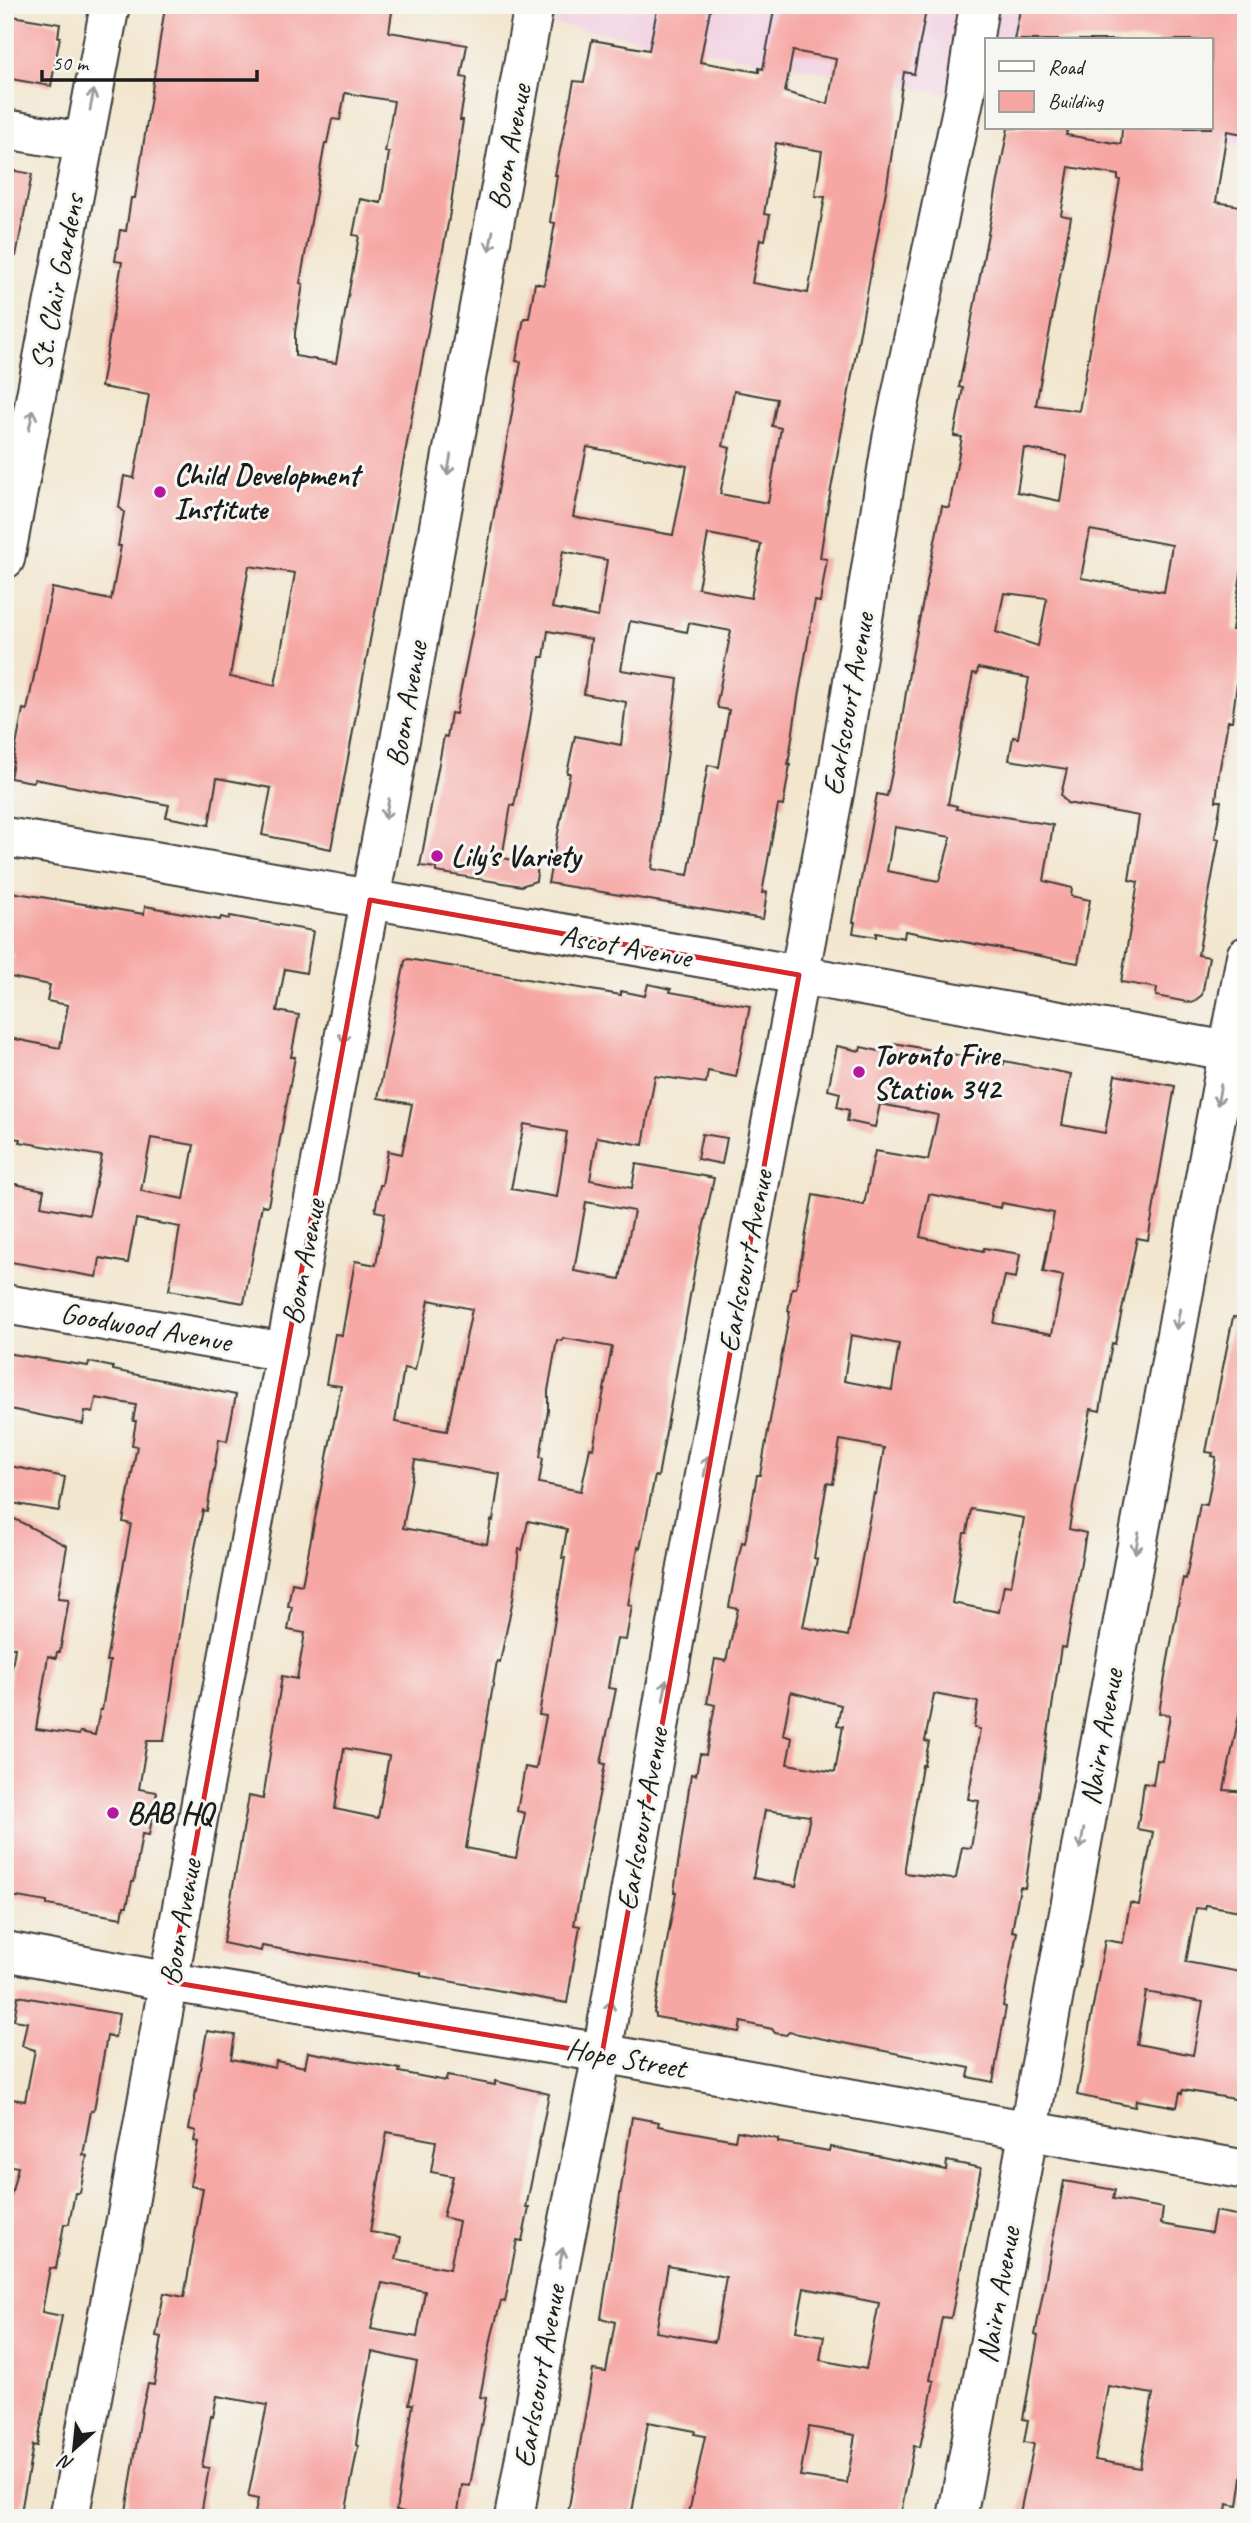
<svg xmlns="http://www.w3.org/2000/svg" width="1251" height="2523" font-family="Caveat,sans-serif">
  <rect width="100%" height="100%" fill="#f6f6f2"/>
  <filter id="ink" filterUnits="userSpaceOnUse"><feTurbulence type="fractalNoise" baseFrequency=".0143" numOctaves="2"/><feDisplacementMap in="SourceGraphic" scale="14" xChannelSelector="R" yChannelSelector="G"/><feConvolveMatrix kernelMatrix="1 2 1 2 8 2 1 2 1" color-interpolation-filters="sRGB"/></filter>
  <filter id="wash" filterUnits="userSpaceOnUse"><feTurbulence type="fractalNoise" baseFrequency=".00686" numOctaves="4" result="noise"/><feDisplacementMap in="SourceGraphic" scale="28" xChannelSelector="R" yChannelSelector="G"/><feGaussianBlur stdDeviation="1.57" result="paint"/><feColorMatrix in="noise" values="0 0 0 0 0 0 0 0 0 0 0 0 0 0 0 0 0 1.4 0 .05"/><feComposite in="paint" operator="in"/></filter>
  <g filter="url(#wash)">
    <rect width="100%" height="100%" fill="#f2e6ce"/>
    <path fill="#f2cfe1" d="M 446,5 L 1246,5 L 1246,147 L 1137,128 L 1211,128 L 1211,40 L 987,40 L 987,101 Z"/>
    <g id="blocks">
      <g fill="#f6a7a4" fill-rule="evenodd">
        <path d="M 174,5 L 393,5 L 389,32 L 467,45 L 461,77 L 467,78 L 460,120 L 463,120 L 449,218 L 331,849 L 262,835 L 271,788 L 217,778 L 209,825 L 166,817 L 169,805 L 34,779 L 33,782 L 10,778 L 23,709 L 27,710 L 52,588 L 111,600 L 121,546 L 118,546 L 124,512 L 119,507 L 124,476 L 134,478 L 149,395 L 101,387 L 122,262 L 115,261 L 120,230 L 126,231 L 131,198 L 135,198 L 165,7 L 173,8 ZM 345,93 L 394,101 L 385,152 L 389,153 L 381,203 L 360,199 L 353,235 L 359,236 L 336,363 L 295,356 L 295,332 L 303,284 L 300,283 L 325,143 L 327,143 L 332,119 L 340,120 ZM 249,566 L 295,573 L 275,685 L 230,677 Z"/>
        <path d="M 658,5 L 711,5 L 700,62 L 759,72 L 759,68 L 763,69 L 775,5 L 927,5 L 914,74 L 904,72 L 887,185 L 827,511 L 820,558 L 827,559 L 820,602 L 815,601 L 798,698 L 788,765 L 790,765 L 783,806 L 778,805 L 762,893 L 767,892 L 763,919 L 548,883 L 570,773 L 567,773 L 575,736 L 621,745 L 626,702 L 584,694 L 591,639 L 548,631 L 544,657 L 540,657 L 527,739 L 514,806 L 511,805 L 502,858 L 538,864 L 536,881 L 521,886 L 436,872 L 436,868 L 420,866 L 444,736 L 447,737 L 451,713 L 456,714 L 479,598 L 521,362 L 516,361 L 524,318 L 529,318 L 535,283 L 544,285 L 555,223 L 550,222 L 557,175 L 555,175 L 574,81 L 584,82 L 592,40 L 649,50 ZM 793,51 L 836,59 L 828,104 L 785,92 ZM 776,143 L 822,151 L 815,196 L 825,197 L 808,293 L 752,283 L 760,239 L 765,240 L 770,215 L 764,214 ZM 734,391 L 777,399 L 772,426 L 781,428 L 768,503 L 720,494 L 730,448 L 723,446 ZM 587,447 L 687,466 L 673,535 L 573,517 ZM 708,534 L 761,544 L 751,598 L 698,588 ZM 563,551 L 607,560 L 598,617 L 552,608 ZM 630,621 L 687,632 L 689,623 L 731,631 L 717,702 L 718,708 L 729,710 L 719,767 L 708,765 L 688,875 L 652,869 L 678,679 L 621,670 Z"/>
        <path d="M 1021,5 L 1246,5 L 1246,118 L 1243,134 L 1227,131 L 1216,202 L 1246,207 L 1246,543 L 1232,630 L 1244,632 L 1232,721 L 1228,721 L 1219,773 L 1216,801 L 1221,801 L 1215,838 L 1219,839 L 1198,955 L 1209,957 L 1202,995 L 1192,1003 L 1156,996 L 1157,988 L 1121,982 L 1138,882 L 1129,880 L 1139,816 L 1067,803 L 1061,795 L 1067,769 L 1009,760 L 1013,737 L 1018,738 L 1029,678 L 978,668 L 977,674 L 973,673 L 948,804 L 957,806 L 956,809 L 1053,825 L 1044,881 L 1072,888 L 1071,896 L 1090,900 L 1078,963 L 905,931 L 904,938 L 876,933 L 876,937 L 853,933 L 855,922 L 853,922 L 877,794 L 887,796 L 899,739 L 910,666 L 942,506 L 949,508 L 962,437 L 954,436 L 963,388 L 959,387 L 1008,128 L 1068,128 L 1066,135 L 1121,144 L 1122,128 L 1211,128 L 1211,40 L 1014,40 ZM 1069,167 L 1118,175 L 1118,179 L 1120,180 L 1079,411 L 1036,405 L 1071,217 L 1061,215 ZM 1024,448 L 1067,456 L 1060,501 L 1017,492 ZM 1090,530 L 1172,545 L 1164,592 L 1081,578 ZM 1004,593 L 1047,598 L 1038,646 L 996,632 ZM 895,827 L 951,837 L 939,881 L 887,871 Z"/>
        <path d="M 12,16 L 60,24 L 58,37 L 60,37 L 51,86 L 5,78 L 5,56 Z"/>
        <path d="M 5,169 L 32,174 L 16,256 L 5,255 Z"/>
        <path d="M 5,891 L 144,914 L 145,906 L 220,920 L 221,917 L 229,919 L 230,916 L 313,931 L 306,973 L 285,969 L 277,1011 L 299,1015 L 291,1057 L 295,1057 L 268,1206 L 262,1205 L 244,1303 L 169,1290 L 180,1227 L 136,1219 L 128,1263 L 100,1258 L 97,1277 L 5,1261 L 5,1205 L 10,1183 L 44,1190 L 41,1206 L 89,1215 L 102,1156 L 20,1142 L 21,1139 L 12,1138 L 13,1129 L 5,1128 L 5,1037 L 60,1048 L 68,1005 L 47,1001 L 50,985 L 10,977 L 14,953 L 5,952 ZM 151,1138 L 194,1145 L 184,1199 L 141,1191 Z"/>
        <path d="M 408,959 L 621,995 L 621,991 L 645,996 L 648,984 L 671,989 L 670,992 L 750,1006 L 736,1077 L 708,1071 L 706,1083 L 655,1076 L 643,1145 L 597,1137 L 590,1180 L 632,1188 L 636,1164 L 714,1178 L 696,1262 L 658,1477 L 655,1476 L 640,1548 L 638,1547 L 628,1605 L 632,1606 L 626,1640 L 617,1639 L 612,1664 L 608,1688 L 616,1689 L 601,1763 L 605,1764 L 574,1925 L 580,1926 L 567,2003 L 421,1976 L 421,1973 L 370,1964 L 262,1946 L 261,1951 L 223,1943 L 249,1796 L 263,1799 L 282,1676 L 297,1679 L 305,1633 L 288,1630 L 292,1607 L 288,1606 L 292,1583 L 302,1585 L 341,1386 L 326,1384 L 335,1334 L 342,1335 L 355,1261 L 376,1265 L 385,1213 L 375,1211 L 380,1185 L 382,1185 L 388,1151 L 402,1154 L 412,1104 L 378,1098 L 405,961 ZM 524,1124 L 567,1132 L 557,1197 L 511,1189 ZM 586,1202 L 634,1211 L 620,1279 L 574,1271 ZM 429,1300 L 472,1309 L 447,1431 L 395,1422 L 404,1368 L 415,1370 ZM 563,1338 L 612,1347 L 593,1449 L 590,1448 L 581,1491 L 539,1483 L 543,1458 L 540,1457 L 548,1411 L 548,1391 L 557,1340 L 562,1341 ZM 415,1460 L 500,1474 L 493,1521 L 491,1520 L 487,1544 L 403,1528 ZM 528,1521 L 567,1529 L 562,1558 L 565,1558 L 539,1715 L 546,1716 L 536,1769 L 525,1767 L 517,1811 L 525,1813 L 516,1858 L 466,1848 L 497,1661 L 500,1662 L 513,1599 L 519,1549 L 522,1550 ZM 344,1748 L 389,1756 L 378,1818 L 335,1809 Z"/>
        <path d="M 894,1043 L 1004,1064 L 1004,1061 L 1071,1074 L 1062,1125 L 1105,1133 L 1115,1075 L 1175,1086 L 1148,1240 L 1137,1238 L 1115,1344 L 1112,1343 L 1100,1411 L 1091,1409 L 1073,1505 L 1069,1529 L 1086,1533 L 1066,1648 L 1061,1647 L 1025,1888 L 1020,1887 L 1012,1931 L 1017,1932 L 1003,2006 L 1006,2007 L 993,2082 L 968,2077 L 970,2068 L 789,2032 L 786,2035 L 775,2033 L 772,2029 L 741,2022 L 739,2032 L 656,2017 L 656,2014 L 654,2013 L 676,1892 L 674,1892 L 691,1774 L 696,1775 L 700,1754 L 706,1755 L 715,1705 L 707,1703 L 715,1659 L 726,1661 L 738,1609 L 729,1607 L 736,1569 L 742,1542 L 745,1543 L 757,1475 L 760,1475 L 790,1311 L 788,1311 L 792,1288 L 796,1288 L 813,1195 L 864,1205 L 875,1151 L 928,1160 L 938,1115 L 880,1104 L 875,1127 L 847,1121 L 849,1110 L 837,1107 L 840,1093 L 828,1090 L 837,1046 L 860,1051 L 861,1047 L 892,1054 ZM 929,1194 L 1001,1208 L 1002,1203 L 1054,1213 L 1043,1272 L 1063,1276 L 1052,1334 L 994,1323 L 1005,1276 L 1016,1278 L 1020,1254 L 984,1248 L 983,1251 L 920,1237 ZM 851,1335 L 899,1344 L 892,1390 L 844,1381 ZM 840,1440 L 884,1448 L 876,1494 L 874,1493 L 848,1636 L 803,1627 L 817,1559 L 814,1558 L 827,1483 L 833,1484 ZM 971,1509 L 1024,1518 L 1011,1586 L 1004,1585 L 999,1612 L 952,1603 L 964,1533 L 967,1533 ZM 791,1692 L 841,1705 L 837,1725 L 843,1726 L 835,1772 L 787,1764 L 792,1738 L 783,1735 ZM 934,1694 L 978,1702 L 974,1728 L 980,1729 L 968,1799 L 979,1801 L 971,1848 L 962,1847 L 956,1878 L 952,1879 L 905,1873 L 905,1867 L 922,1765 L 924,1765 L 929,1742 L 925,1741 ZM 765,1810 L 810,1816 L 796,1886 L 753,1878 Z"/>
        <path d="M 702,1134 L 727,1138 L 722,1164 L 697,1159 Z"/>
        <path d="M 1233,1317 L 1246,1318 L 1246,1656 L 1240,1710 L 1224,1790 L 1246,1792 L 1246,1912 L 1206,1905 L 1205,1909 L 1196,1908 L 1186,1962 L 1246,1973 L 1246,2101 L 1183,2090 L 1182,2093 L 1180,2092 L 1177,2107 L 1136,2100 L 1135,2107 L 1077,2095 L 1105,1940 L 1123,1943 L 1130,1903 L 1139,1905 L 1153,1832 L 1137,1829 L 1141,1806 L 1144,1783 L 1153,1785 L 1157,1760 L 1162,1761 L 1170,1715 L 1159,1713 L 1167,1665 L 1183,1578 L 1186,1579 L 1200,1504 L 1207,1505 L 1216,1457 L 1212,1456 L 1213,1453 L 1206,1452 ZM 1146,1992 L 1203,2002 L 1193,2055 L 1137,2044 Z"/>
        <path d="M 5,1353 L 88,1366 L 89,1362 L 113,1367 L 113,1370 L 236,1395 L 227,1441 L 219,1439 L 207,1511 L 203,1510 L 188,1581 L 164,1741 L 147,1741 L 139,1789 L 157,1792 L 149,1835 L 142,1834 L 134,1882 L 132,1882 L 127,1906 L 124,1906 L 122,1918 L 47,1905 L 47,1902 L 5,1895 L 5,1701 L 7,1701 L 15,1648 L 5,1647 L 5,1514 L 67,1546 L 58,1598 L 69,1599 L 60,1652 L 57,1652 L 56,1658 L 48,1656 L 36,1729 L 79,1735 L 80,1732 L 95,1735 L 100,1710 L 102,1710 L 110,1661 L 106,1661 L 131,1524 L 123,1522 L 137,1446 L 132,1445 L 136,1421 L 133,1421 L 136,1405 L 96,1398 L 93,1413 L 85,1411 L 83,1424 L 5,1408 Z"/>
        <path d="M 5,1465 L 65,1477 L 59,1511 L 5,1502 Z"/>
        <path d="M 18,1996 L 119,2014 L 115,2038 L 107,2036 L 94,2110 L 91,2111 L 83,2155 L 87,2156 L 80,2193 L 75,2193 L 69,2224 L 64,2224 L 56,2269 L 50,2268 L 42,2312 L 62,2316 L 37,2446 L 33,2445 L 20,2518 L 5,2518 L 5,2219 L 18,2167 L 5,2165 L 5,2098 L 25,2101 L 35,2050 L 22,2046 L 27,2022 L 14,2020 Z"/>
        <path d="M 207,2031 L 235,2035 L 231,2059 L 275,2068 L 276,2061 L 305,2067 L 308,2052 L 400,2069 L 399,2072 L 446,2081 L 447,2076 L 495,2085 L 495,2081 L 549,2094 L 526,2208 L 529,2208 L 522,2241 L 517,2240 L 505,2302 L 501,2301 L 492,2335 L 480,2397 L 486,2398 L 470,2486 L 462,2485 L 457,2518 L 403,2518 L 404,2512 L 396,2510 L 413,2404 L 409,2404 L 417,2362 L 372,2352 L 359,2422 L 356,2445 L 358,2446 L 345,2515 L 342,2518 L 254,2518 L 258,2499 L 248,2497 L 267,2405 L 217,2396 L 213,2417 L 211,2416 L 202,2467 L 209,2468 L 202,2509 L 197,2511 L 196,2518 L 125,2518 L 142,2409 L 148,2384 L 154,2385 L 162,2337 L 156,2336 L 164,2293 L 184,2297 L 193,2246 L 203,2188 L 190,2186 L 198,2142 L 194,2141 L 196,2131 L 189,2129 ZM 387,2132 L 436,2141 L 431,2172 L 453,2176 L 443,2217 L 459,2221 L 450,2269 L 396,2259 L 401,2237 L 370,2232 ZM 382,2283 L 425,2291 L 417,2337 L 371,2329 Z"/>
        <path d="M 632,2117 L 659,2122 L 658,2126 L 735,2140 L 737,2131 L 778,2139 L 778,2142 L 829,2151 L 830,2147 L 853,2151 L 946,2170 L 947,2161 L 981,2168 L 951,2318 L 942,2317 L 930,2380 L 934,2381 L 930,2402 L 920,2447 L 914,2446 L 900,2518 L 688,2518 L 705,2436 L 694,2434 L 695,2431 L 648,2422 L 631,2518 L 567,2518 L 593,2370 L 606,2372 L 615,2322 L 601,2318 ZM 668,2266 L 726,2277 L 715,2342 L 656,2332 ZM 804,2288 L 879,2303 L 866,2369 L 820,2360 L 824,2336 L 796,2331 ZM 809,2427 L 855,2435 L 847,2483 L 800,2476 Z"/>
        <path d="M 1064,2181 L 1115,2190 L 1113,2199 L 1163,2208 L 1161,2224 L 1211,2233 L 1215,2211 L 1246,2217 L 1246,2449 L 1238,2506 L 1227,2504 L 1225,2518 L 1028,2518 L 1029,2514 L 1020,2513 L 1034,2444 L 1024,2442 L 1028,2420 L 1023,2419 L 1038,2336 L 1035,2335 ZM 1108,2386 L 1153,2394 L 1140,2468 L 1095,2460 Z"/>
      </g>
    </g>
  </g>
  <g filter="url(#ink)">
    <use href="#blocks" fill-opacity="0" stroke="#3c3a37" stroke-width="2"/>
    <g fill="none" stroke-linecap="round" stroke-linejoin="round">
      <defs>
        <g id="minor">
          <path d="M 5,129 L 83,142"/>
          <path d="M 5,559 L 110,5"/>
          <path d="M 5,837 L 149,860 L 1246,1054"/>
          <path d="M 5,1304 L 286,1352"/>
          <path d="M 5,1951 L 170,1982 L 579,2049 L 1246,2170"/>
          <path d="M 69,2518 L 128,2209 L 194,1840 L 405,713 L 534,5"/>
          <path d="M 514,2518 L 554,2295 L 602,2054 L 693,1533 L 839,767 L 892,439 L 965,95 L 979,5"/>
          <path d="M 957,2518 L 1246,956"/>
        </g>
      </defs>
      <use href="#minor" stroke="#3c3a37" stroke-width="42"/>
      <use href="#minor" stroke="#fff" stroke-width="38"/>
    </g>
    <defs><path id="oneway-shaft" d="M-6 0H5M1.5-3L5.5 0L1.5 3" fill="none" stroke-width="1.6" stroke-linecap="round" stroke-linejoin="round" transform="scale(1.75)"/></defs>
    <g stroke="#999">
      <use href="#oneway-shaft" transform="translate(92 100) rotate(-79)"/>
      <use href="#oneway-shaft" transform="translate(491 241) rotate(101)"/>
      <use href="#oneway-shaft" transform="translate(31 420) rotate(-79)"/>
      <use href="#oneway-shaft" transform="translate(449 465) rotate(100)"/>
      <use href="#oneway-shaft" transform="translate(387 809) rotate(101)"/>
      <use href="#oneway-shaft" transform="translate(345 1033) rotate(101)"/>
      <use href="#oneway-shaft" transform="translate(1219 1095) rotate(100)"/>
      <use href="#oneway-shaft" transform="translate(1178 1319) rotate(100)"/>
      <use href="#oneway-shaft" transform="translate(706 1466) rotate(-79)"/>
      <use href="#oneway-shaft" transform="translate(1137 1543) rotate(100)"/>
      <use href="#oneway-shaft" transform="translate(665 1690) rotate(-80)"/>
      <use href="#oneway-shaft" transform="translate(1082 1839) rotate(100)"/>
      <use href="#oneway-shaft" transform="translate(609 2011) rotate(-81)"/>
      <use href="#oneway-shaft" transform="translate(561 2258) rotate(-79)"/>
    </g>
  </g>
  <path fill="none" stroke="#d62828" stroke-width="5" stroke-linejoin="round" d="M 370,900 L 799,975 L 602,2054 L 170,1982 Z"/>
  <g fill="#b5179e" stroke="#f6f6f2" stroke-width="2.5">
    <circle cx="160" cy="492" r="7"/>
    <circle cx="437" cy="856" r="7"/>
    <circle cx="859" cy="1072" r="7"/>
    <circle cx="113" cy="1813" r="7"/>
  </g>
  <g text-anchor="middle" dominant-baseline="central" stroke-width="6" stroke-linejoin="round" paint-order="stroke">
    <g font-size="30" fill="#1c1c1c" stroke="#f6f6f2">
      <text transform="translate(509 147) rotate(-79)">Boon Avenue</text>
      <text transform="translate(57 282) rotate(-79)">St. Clair Gardens</text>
      <text transform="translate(406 704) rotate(-80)">Boon Avenue</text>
      <text transform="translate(848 704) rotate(-80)">Earlscourt Avenue</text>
      <text transform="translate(626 946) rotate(10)">Ascot Avenue</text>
      <text transform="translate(745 1261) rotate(-79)">Earlscourt Avenue</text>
      <text transform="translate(303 1262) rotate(-79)">Boon Avenue</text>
      <text transform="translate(146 1327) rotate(10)">Goodwood Avenue</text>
      <text transform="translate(1101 1737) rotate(-80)">Nairn Avenue</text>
      <text transform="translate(642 1819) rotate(-80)">Earlscourt Avenue</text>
      <text transform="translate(180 1922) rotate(-80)">Boon Avenue</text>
      <text transform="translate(626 2058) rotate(10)">Hope Street</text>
      <text transform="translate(998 2295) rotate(-80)">Nairn Avenue</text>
      <text transform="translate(539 2376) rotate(-80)">Earlscourt Avenue</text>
    </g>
    <g font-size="30" font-weight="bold" fill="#1c1c1c" stroke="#f6f6f2" text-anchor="start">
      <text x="174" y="475">Child Development<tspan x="174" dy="34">Institute</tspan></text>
      <text x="451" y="856">Lily's Variety</text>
      <text x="873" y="1055">Toronto Fire<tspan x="873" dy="34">Station 342</tspan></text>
      <text x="127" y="1813">BAB HQ</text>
    </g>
  </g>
  <rect width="1251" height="2523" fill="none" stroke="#f6f6f2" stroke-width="28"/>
  <rect x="985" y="38" width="228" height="91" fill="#f6f6f2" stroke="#9f9f9c" stroke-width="2"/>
  <rect x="999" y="61" width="35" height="10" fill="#ffffff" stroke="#9f9f9c" stroke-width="2"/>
  <text x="1048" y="74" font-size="21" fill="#1c1c1c">Road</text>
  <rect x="999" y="91" width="35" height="21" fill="#f6a7a4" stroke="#9f9f9c" stroke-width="2"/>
  <text x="1048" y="108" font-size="21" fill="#1c1c1c">Building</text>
  <g transform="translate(74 2449) rotate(207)" stroke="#f6f6f2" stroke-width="5" paint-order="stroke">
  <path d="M0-5L12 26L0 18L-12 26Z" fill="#1c1c1c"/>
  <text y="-10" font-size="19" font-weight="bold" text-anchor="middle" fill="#1c1c1c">N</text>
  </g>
  <path d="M42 70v10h215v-10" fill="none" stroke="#1c1c1c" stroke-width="3.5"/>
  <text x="52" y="70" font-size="21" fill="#1c1c1c" stroke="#f6f6f2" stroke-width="5" paint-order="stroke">50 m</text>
</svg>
